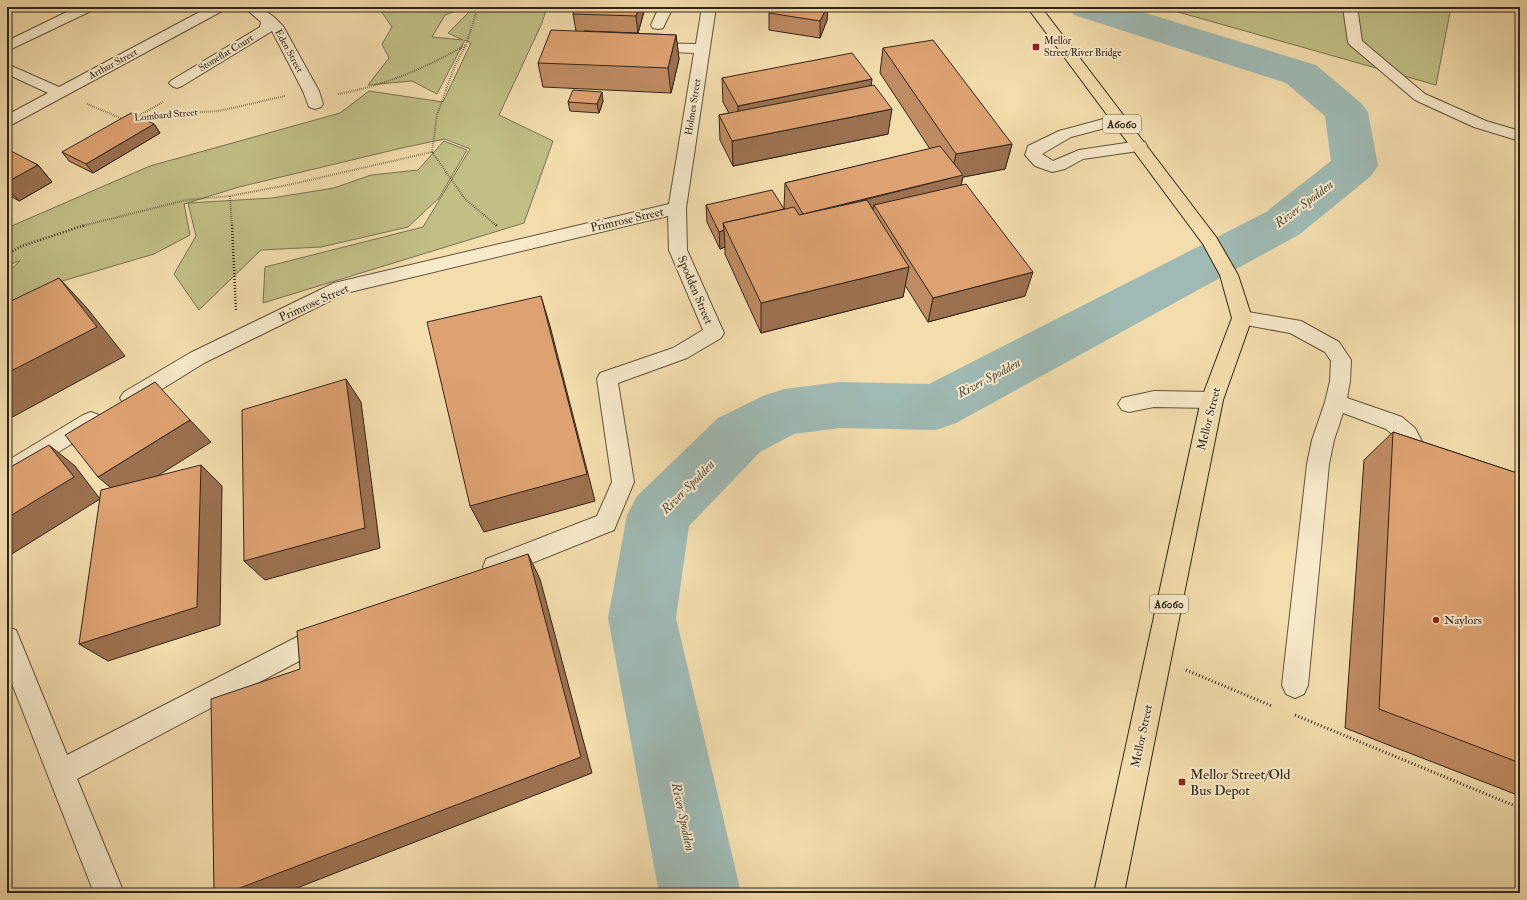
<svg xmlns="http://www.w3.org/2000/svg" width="1527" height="900" font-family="'IM FELL Double Pica',serif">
  <rect width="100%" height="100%" fill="#f3ddad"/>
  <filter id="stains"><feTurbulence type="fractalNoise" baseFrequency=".005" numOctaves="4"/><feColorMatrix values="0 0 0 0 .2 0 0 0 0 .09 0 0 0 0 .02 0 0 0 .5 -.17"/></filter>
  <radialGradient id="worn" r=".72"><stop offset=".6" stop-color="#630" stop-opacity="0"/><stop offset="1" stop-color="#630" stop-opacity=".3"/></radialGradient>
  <g fill="#c1bf86" stroke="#787250">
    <path d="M 390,7 L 466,7 L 445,15 L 432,37 L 463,40 L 448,33 L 474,7 L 547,7 L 542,23 L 499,115 L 553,141 L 524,223 L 263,303 L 265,267 L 423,227 L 470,149 L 445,139 L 406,147 L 239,187 L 184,204 L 190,235 L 154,254 L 42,287 L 7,326 L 7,273 L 20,261 L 7,265 L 7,228 L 150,166 L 340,113 L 369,91 L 443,102 L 471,43 L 465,40 L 437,94 L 412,81 L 368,85 L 389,58 L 382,44 L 392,27 L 381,11 Z"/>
    <path d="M 1181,7 L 1451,7 L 1436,85 L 1178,12 Z"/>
    <path d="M 444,141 L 467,150 L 439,198 L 408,227 L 321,247 L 261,250 L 199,310 L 174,274 L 196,236 L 188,203 L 272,198 L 334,188 L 371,175 L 418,170 Z"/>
  </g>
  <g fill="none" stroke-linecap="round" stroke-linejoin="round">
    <path fill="#9fbab4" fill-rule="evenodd" d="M 1068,7 L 1126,7 L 1316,65 L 1361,103 L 1368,112 L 1378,166 L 1371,176 L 1300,234 L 956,423 L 936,430 L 840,428 L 794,434 L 760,452 L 689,526 L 676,618 L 741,893 L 659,893 L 608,618 L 627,515 L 637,496 L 718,418 L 763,396 L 784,389 L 840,382 L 929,384 L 1266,212 L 1331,161 L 1325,116 L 1286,83 L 1074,15 Z"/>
    <defs>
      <g id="minor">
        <path d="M 77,7 L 95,7 L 93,10 L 7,51 L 7,41 Z"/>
        <path d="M 209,7 L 226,7 L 224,10 L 13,124 L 7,126 L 7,115 L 48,93 L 7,74 L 7,64 L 59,87 Z"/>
        <path d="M 244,7 L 260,7 L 274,17 L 283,26 L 319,91 L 323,104 L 321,107 L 315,109 L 309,107 L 303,91 L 272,31 L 182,86 L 177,88 L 172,86 L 169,83 L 172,80 L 260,27 L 261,22 Z"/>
        <path d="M 659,7 L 673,7 L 663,28 L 658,29 L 653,28 L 651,25 Z"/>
        <path d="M 702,7 L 716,7 L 686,208 L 687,250 L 724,333 L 721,338 L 687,358 L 618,383 L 634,482 L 614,530 L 495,578 L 486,575 L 483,567 L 486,559 L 597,516 L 612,482 L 597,379 L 600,373 L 673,348 L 703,330 L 669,250 L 668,216 L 346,293 L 204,363 L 138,404 L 131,406 L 124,404 L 120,398 L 124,392 L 190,353 L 334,283 L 669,204 L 694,53 L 648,51 L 643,50 L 641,47 L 643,44 L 648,43 L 696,44 Z"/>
        <path d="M 1343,7 L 1357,7 L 1362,41 L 1425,94 L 1486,121 L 1520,131 L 1520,141 L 1474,127 L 1415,100 L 1350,45 L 1348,42 Z"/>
        <path d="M 1118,115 L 1124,117 L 1126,120 L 1124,123 L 1071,137 L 1042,154 L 1053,161 L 1079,150 L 1139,141 L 1145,142 L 1147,146 L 1145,150 L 1083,159 L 1065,169 L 1052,172 L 1035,166 L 1025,155 L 1028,146 L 1059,131 Z"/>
        <path d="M 1242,311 L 1301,321 L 1339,342 L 1351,360 L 1350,381 L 1347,398 L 1402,417 L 1415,428 L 1433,463 L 1430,470 L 1422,472 L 1414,470 L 1399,440 L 1386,429 L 1343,413 L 1334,440 L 1329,464 L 1308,685 L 1304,694 L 1295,698 L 1286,694 L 1282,685 L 1307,464 L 1312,440 L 1325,402 L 1330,381 L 1331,361 L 1325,352 L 1290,333 L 1235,323 L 1232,318 L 1235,313 Z"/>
        <path d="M 1154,391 L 1212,392 L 1219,394 L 1223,400 L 1219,406 L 1212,408 L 1154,407 L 1129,412 L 1122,410 L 1118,404 L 1122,398 Z"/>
        <path d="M 91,412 L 99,415 L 102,421 L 99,427 L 15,479 L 7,481 L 7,461 L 83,415 Z"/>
        <path d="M 326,622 L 335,626 L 339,634 L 335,642 L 77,779 L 124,893 L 94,893 L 7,671 L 7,627 L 16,630 L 67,755 Z"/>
      </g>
      <path id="major" d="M 1027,7 L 1041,7 L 1216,237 L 1238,275 L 1252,318 L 1223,400 L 1124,893 L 1094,893 L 1201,400 L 1232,318 L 1220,275 L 1203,244 Z"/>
    </defs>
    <use href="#minor" stroke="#61523f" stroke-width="2"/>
    <use href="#major" stroke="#30241a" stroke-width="2"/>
    <g stroke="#30241a" stroke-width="2" stroke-dasharray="0.5 1.5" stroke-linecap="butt">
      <path d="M 338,94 C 384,86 425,68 466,45 L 478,7"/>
      <path d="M 87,104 L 123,119"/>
      <path d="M 140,115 L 163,102"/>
      <path d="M 134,116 L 219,111 L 285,96"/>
      <path d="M 432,152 L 465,199 L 497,226"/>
      <path d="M 230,196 L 232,226"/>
      <path d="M 82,226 L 186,200 L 230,196 L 288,185 L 432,152 L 437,115 L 455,65 L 466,45"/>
    </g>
    <g stroke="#30241a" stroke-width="2.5" stroke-dasharray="1 2" stroke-linecap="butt">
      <path d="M 232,225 L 236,311"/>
      <path d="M 496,225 L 497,226"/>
      <path d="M 7,254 L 22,246 L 85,225"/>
    </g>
    <g stroke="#30241a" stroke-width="3" stroke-dasharray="1 2.5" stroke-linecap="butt">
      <path d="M 1186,670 L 1272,706"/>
      <path d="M 1295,715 L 1520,808"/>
    </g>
    <use href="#minor" fill="#f7e9ca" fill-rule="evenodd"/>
    <use href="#major" fill="#f3ddad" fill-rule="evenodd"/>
  </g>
  <g fill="#bf8b62" stroke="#30241a">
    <path d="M 773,7 L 828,7 L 827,20 L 820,38 L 769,30 L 769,13 Z"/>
    <path d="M 645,8 L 638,33 L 584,31 L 676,35 L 679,59 L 671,93 L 543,87 L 538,63 L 576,31 L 573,14 Z"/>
    <path d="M 883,48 L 1012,144 L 1005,169 L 963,177 L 961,185 L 1025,296 L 928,322 L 905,285 L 903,297 L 761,333 L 725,254 L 725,247 L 720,249 L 707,222 L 706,205 L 785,209 L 784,208 L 785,183 L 930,149 L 880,73 Z"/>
    <path d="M 722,78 L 871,86 L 888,134 L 733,166 L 720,140 L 719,115 L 729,113 L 723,102 Z"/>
    <path d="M 603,101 L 599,113 L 570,111 L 568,102 Z"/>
    <path d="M 154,124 L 160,133 L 93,173 L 69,161 L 62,152 Z"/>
    <path d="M 7,149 L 10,152 L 38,165 L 52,182 L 19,201 L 7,194 Z"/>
    <path d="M 1393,432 L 1520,474 L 1520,796 L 1345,728 L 1364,460 Z"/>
  </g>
  <g fill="#9b7150" stroke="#30241a">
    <path d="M 639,7 L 645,7 L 645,8 L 638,33 L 636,16 Z"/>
    <path d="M 827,7 L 828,7 L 827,20 L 820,38 L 820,21 Z"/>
    <path d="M 676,35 L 679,59 L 671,93 L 668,68 Z"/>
    <path d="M 872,79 L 869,104 L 738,130 L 738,106 Z"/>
    <path d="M 602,92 L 603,101 L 599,113 L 597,104 Z"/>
    <path d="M 892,109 L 888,134 L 733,166 L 732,141 Z"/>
    <path d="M 154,124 L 160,133 L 93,173 L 86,164 Z"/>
    <path d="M 1012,144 L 1005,169 L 963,177 L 957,200 L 874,205 L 871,222 L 804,215 L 951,178 L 956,154 Z"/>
    <path d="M 8,149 L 23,166 L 7,175 L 7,150 Z"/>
    <path d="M 38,165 L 52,182 L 19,201 L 7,188 L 7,182 Z"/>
    <path d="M 724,230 L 725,247 L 720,249 L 719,232 Z"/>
    <path d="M 909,267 L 903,297 L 761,333 L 761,303 Z"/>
    <path d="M 1033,272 L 1025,296 L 928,322 L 933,298 Z"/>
    <path d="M 59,278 L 87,308 L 125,356 L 7,420 L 7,373 Z"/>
    <path d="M 541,296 L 550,326 L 595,501 L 484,532 L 470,506 Z"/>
    <path d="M 346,379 L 361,402 L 380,548 L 265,580 L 244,561 Z"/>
    <path d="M 190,420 L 211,442 L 123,498 L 98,477 Z"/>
    <path d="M 49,445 L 75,466 L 100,499 L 7,557 L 7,518 Z"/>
    <path d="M 201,465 L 222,486 L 220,625 L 108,661 L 79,644 Z"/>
    <path d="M 528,554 L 540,579 L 592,773 L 284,893 L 227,893 Z"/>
  </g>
  <g fill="#dea272" stroke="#30241a">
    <path d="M 575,7 L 639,7 L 636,16 L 573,14 Z"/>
    <path d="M 773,7 L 827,7 L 820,21 L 769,13 Z"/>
    <path d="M 551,30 L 676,35 L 668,68 L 538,63 Z"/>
    <path d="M 933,40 L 1012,144 L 956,154 L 883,48 Z"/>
    <path d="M 852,53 L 872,79 L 738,106 L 722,78 Z"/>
    <path d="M 874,85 L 892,109 L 732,141 L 719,115 Z"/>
    <path d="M 573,90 L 602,92 L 597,104 L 568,102 Z"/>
    <path d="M 131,113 L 154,124 L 86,164 L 62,152 Z"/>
    <path d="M 940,146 L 963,175 L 803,214 L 785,183 Z"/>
    <path d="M 11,151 L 38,165 L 7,182 L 7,153 Z"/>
    <path d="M 966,184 L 1033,272 L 933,298 L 874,205 Z"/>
    <path d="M 772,190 L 784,209 L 723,223 L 724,230 L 719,232 L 706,205 Z"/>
    <path d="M 867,200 L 909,267 L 761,303 L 723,223 L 794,207 L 799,215 Z"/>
    <path d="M 59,278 L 97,327 L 7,373 L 7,303 Z"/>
    <path d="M 541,296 L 587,474 L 470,506 L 427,322 Z"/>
    <path d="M 346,379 L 365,528 L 244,561 L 242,410 Z"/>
    <path d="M 155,382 L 190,420 L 98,477 L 65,435 Z"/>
    <path d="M 1393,432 L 1520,474 L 1520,763 L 1379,709 Z"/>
    <path d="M 49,445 L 74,477 L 7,518 L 7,469 Z"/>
    <path d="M 201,465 L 197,607 L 79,644 L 101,490 Z"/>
    <path d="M 528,554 L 581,757 L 227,893 L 214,893 L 211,699 L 300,669 L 297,631 Z"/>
  </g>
  <g fill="#8f2418" stroke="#f7e9ca" stroke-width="1.5">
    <rect x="1032" y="43" width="8" height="8" rx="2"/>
    <circle cx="1436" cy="620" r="4"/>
    <rect x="1178" y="778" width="8" height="8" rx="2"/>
  </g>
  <g text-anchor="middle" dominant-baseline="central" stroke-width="4" stroke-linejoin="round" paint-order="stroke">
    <g font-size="10" fill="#30241a" stroke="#f7e9ca" text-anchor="start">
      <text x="1044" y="41">Mellor<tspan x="1044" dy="12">Street/River Bridge</tspan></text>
    </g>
    <g font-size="10" fill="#30241a" stroke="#f7e9ca">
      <text transform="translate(289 51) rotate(61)">Eden Street</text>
      <text transform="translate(226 53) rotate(-31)">Stoneflat Court</text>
      <text transform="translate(113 64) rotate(-28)">Arthur Street</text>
      <text transform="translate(693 107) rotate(-81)">Holmes Street</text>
      <text transform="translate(166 115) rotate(-5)">Lombard Street</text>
    </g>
    <g fill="#f7e9ca" stroke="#6c5f4f" stroke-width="1">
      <rect x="1103" y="115" width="38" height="18" rx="3"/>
      <rect x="1150" y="595" width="38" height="18" rx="3"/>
    </g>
    <g font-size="11" font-weight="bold" fill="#30241a">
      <text x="1122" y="124">A6060</text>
      <text x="1169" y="604">A6060</text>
    </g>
    <g font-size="12" fill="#30241a" stroke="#f7e9ca">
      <text transform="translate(627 220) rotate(-13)">Primrose Street</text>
      <text transform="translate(695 290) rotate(67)">Spodden Street</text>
      <text transform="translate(314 303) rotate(-24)">Primrose Street</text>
      <text transform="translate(1209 419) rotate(-76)">Mellor Street</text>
      <text transform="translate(1142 736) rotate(-78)">Mellor Street</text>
    </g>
    <g font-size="12" fill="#30241a" stroke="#f7e9ca" text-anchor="start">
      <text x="1444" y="620">Naylors</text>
    </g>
    <g font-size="13" font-style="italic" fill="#515148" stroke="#f7e9ca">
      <text transform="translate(1304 204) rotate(-37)">River Spodden</text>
      <text transform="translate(989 378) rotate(-28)">River Spodden</text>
      <text transform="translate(688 487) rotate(-45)">River Spodden</text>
      <text transform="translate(683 817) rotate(78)">River Spodden</text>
    </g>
    <g font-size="14" fill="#30241a" stroke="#f7e9ca" text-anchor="start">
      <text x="1190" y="774">Mellor Street/Old<tspan x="1190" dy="16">Bus Depot</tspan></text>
    </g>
  </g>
  <rect width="1527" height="900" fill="none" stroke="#f3ddad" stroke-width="24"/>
  <rect x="8" y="8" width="1511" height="884" fill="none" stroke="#30241a" stroke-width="2"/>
  <rect x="12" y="12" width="1503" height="876" fill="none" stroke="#30241a"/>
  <rect width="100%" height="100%" filter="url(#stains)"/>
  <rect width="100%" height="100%" fill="url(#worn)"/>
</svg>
